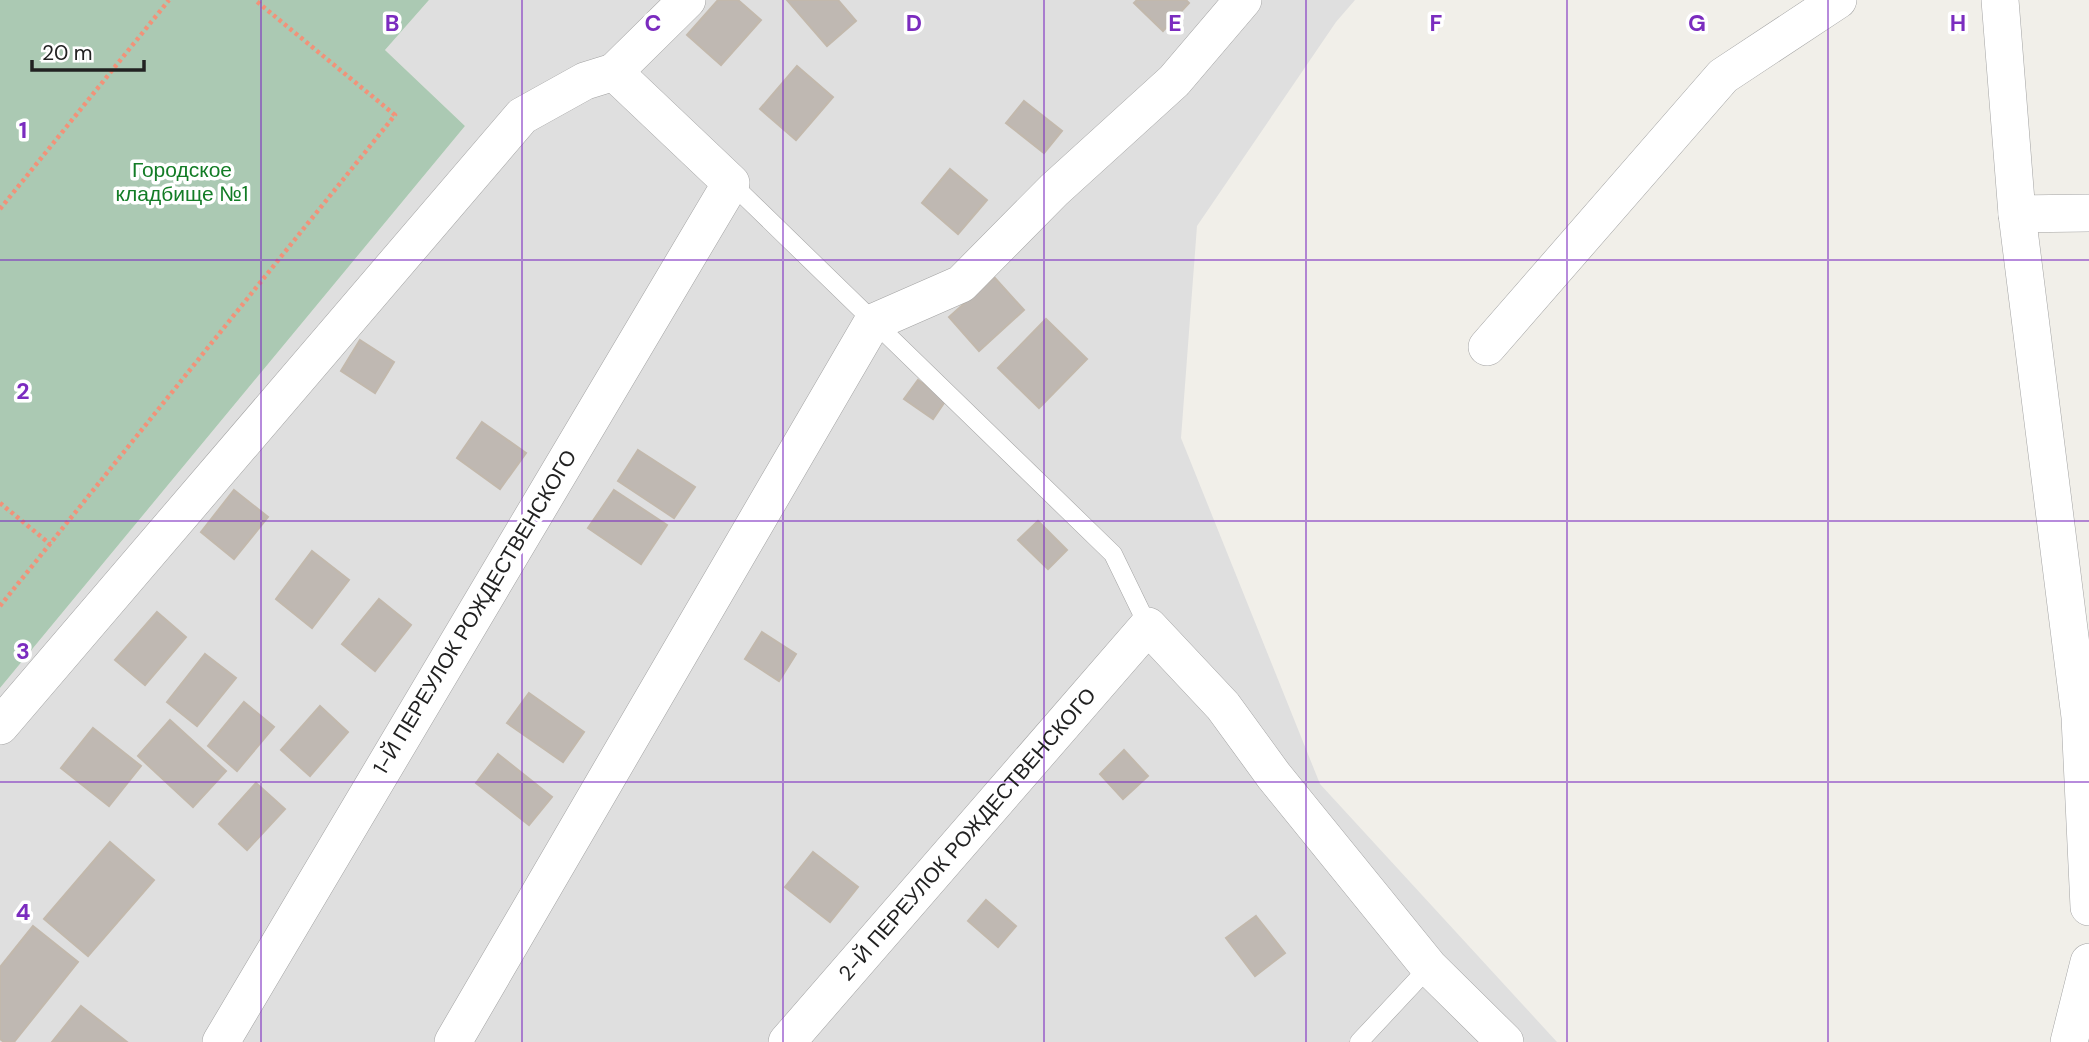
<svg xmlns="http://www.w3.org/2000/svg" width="2089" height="1042" font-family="'DM Sans',sans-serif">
  <rect width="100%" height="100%" fill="#f1efe9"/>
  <path fill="#dfdfdf" d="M 429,0 L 1355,0 L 1336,22 L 1197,226 L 1181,438 L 1320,784 L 1557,1042 L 0,1042 L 0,688 L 465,126 L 385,50 Z"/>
  <path fill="#abc9b3" d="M 0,0 L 429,0 L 385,50 L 465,126 L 0,688 Z"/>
  <g fill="#bfb8b2" stroke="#c2b8ac" stroke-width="2">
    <path d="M 718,0 L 738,0 L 761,20 L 721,65 L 687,35 Z"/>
    <path d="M 787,0 L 838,0 L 856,21 L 827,46 Z"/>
    <path d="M 1137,0 L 1186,0 L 1189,3 L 1163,31 L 1134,3 Z"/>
    <path d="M 797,66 L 833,97 L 796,140 L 760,109 Z"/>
    <path d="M 1024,101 L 1062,131 L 1044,153 L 1006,123 Z"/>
    <path d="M 950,169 L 987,200 L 958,234 L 922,203 Z"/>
    <path d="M 994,277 L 1024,310 L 979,351 L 949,317 Z"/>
    <path d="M 1046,319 L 1087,359 L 1039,408 L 998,368 Z"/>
    <path d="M 360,340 L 394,362 L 375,393 L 341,371 Z"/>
    <path d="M 918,380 L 946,400 L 933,419 L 904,399 Z"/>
    <path d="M 482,422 L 526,453 L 500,489 L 457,458 Z"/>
    <path d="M 638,450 L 695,487 L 674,518 L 618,481 Z"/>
    <path d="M 234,490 L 268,517 L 234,559 L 201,532 Z"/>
    <path d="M 614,490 L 667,525 L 641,564 L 588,528 Z"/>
    <path d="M 1038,521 L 1067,550 L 1048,569 L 1018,540 Z"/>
    <path d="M 312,551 L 349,580 L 312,628 L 276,599 Z"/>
    <path d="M 379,599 L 411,625 L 375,671 L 342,644 Z"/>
    <path d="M 157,612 L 186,637 L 145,685 L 115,660 Z"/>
    <path d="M 762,632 L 796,654 L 779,681 L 745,659 Z"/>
    <path d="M 205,654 L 236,678 L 197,726 L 167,702 Z"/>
    <path d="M 529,693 L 584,732 L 563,762 L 507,723 Z"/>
    <path d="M 244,702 L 274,727 L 237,771 L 208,746 Z"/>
    <path d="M 320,706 L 348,732 L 310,776 L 281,750 Z"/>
    <path d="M 170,720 L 226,771 L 193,807 L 138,756 Z"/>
    <path d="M 93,728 L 141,766 L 109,806 L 61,768 Z"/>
    <path d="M 1124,750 L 1148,776 L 1123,799 L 1100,774 Z"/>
    <path d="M 498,754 L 552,797 L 529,825 L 476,783 Z"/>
    <path d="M 256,783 L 285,809 L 247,850 L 219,824 Z"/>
    <path d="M 110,842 L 154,880 L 88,956 L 44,919 Z"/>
    <path d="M 813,852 L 858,887 L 830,922 L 785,887 Z"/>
    <path d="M 986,900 L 1016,926 L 998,947 L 968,921 Z"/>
    <path d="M 1256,916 L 1285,953 L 1255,976 L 1226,938 Z"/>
    <path d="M 33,926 L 78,962 L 14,1042 L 4,1042 L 0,1039 L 0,967 Z"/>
    <path d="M 81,1006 L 127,1042 L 52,1042 Z"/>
  </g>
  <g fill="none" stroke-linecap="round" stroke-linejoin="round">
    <defs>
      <g id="lane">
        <path d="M 731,183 L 1113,554 L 1148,626"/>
        <path d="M 1359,1042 L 1429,967"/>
      </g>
      <g id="street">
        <path d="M 2000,0 L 2017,214 L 2080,717 L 2089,907"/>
        <path d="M 614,72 L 687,0"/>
        <path d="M 2017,214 L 2089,213"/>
        <path d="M 1487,347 L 1723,76 L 1838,0"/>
        <path d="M 0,726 L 522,116 L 585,81 L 614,72 L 731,183 L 221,1042"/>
        <path d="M 453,1042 L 872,323 L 961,284 L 1054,190 L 1174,81 L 1243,0"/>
        <path id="s1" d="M 787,1042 L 1148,626 L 1223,706 L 1274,776 L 1429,967 L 1505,1042"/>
        <path d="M 2069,1042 L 2089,962"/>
      </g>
    </defs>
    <use href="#lane" stroke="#a3a3a3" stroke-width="19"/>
    <use href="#street" stroke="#a3a3a3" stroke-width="38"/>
    <g stroke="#f29279" stroke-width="4.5" stroke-dasharray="3.5 3.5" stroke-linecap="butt">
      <path d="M 0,209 L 169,0"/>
      <path d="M 0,503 L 50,544"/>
      <path d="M 0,606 L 395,115 L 255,0"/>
    </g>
    <use href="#lane" stroke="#fff" stroke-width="18"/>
    <use href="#street" stroke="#fff" stroke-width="37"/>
  </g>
  <path fill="none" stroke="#7b2cbf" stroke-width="2" stroke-opacity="0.55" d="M 261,0 L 261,1042M 522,0 L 522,1042M 783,0 L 783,1042M 1044,0 L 1044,1042M 1306,0 L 1306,1042M 1567,0 L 1567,1042M 1828,0 L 1828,1042M 0,260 L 2089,260M 0,521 L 2089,521M 0,782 L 2089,782"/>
  <g text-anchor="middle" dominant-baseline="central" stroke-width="7" stroke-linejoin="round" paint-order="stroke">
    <g font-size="21" fill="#137c26" stroke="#fff">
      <text x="182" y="170">Городское<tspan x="182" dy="24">кладбище №1</tspan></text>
    </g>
    <g font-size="21" fill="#222" stroke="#fff">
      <text transform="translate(475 612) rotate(-59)">1-Й ПЕРЕУЛОК РОЖДЕСТВЕНСКОГО</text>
      <text stroke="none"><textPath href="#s1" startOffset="275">2-Й ПЕРЕУЛОК РОЖДЕСТВЕНСКОГО</textPath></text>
    </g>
  </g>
  <g font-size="23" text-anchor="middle" font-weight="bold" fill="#7b2cbf" stroke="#fff" stroke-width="7" stroke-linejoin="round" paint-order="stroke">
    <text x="392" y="31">B</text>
    <text x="653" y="31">C</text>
    <text x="914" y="31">D</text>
    <text x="1175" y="31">E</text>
    <text x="1436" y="31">F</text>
    <text x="1697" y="31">G</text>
    <text x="1958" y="31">H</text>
    <text x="23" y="138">1</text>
    <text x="23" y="399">2</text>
    <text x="23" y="659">3</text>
    <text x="23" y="920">4</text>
  </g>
  <path d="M32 60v10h112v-10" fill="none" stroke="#222222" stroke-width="3.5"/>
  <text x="42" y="60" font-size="21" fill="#222222" stroke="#ffffff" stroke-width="5" paint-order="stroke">20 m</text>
</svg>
